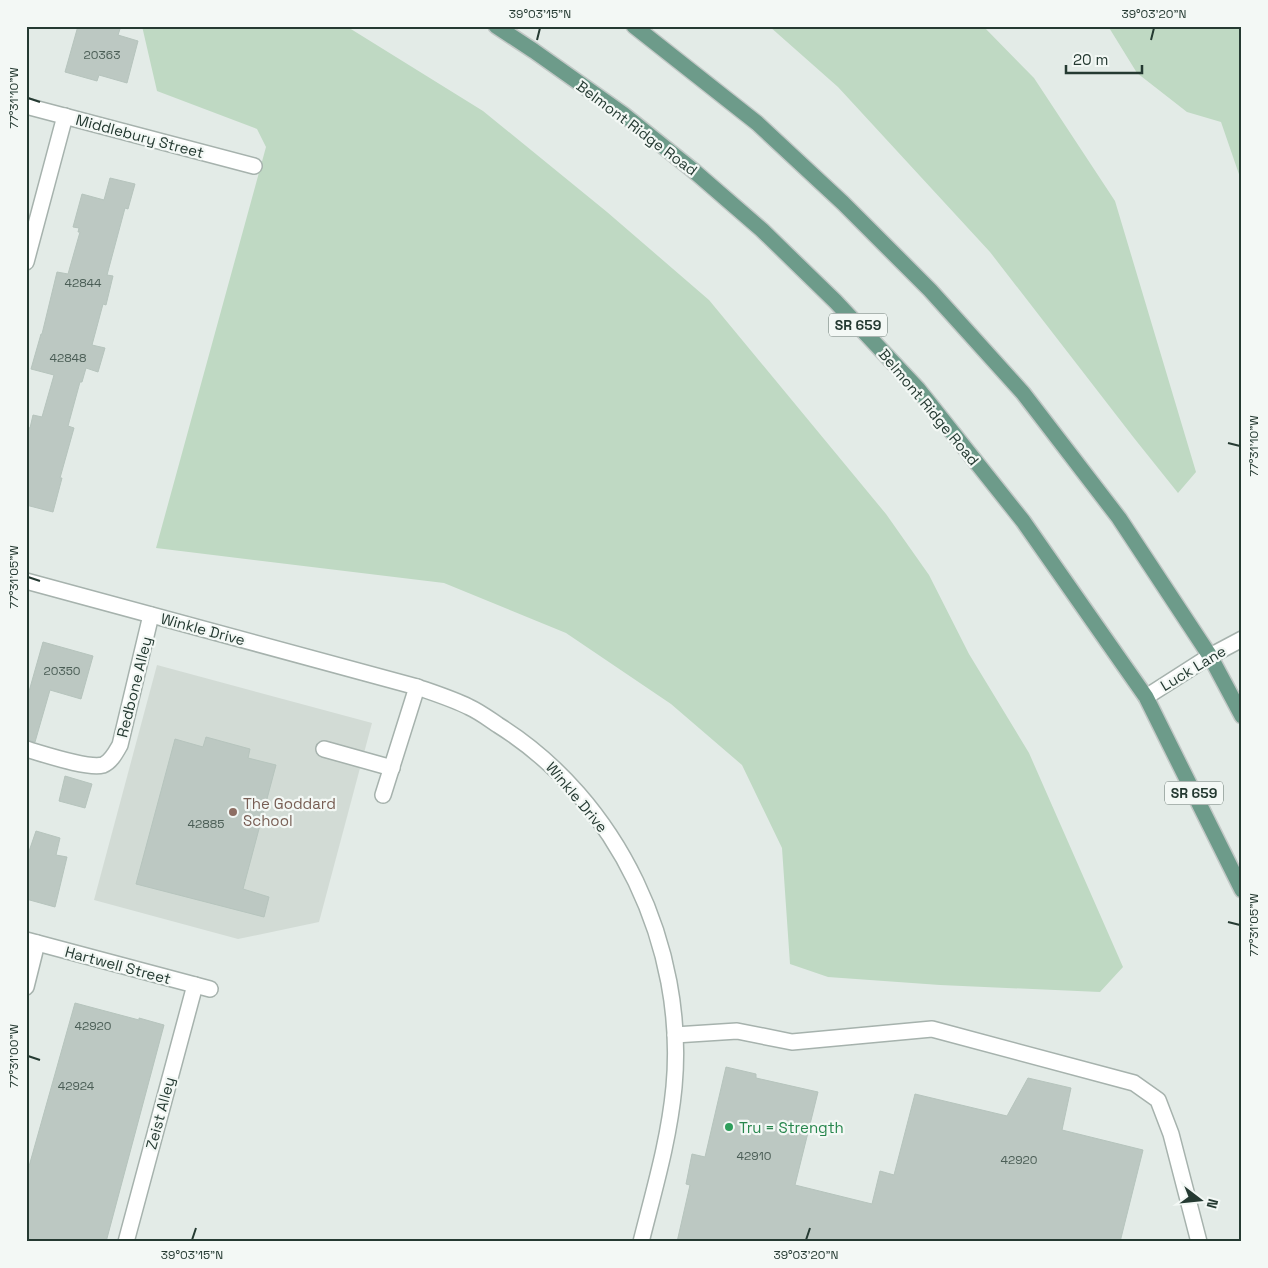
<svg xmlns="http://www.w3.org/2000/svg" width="1268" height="1268" font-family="'Space Grotesk',sans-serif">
  <rect width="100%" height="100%" fill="#e3ebe7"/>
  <path fill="#d2dbd5" d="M 157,665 L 372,723 L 319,922 L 238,939 L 94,900 Z"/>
  <g fill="#bfd9c3">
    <path d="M 142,26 L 346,26 L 483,111 L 607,212 L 709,300 L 886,514 L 929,575 L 969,654 L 1029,753 L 1123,967 L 1100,992 L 940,985 L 828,977 L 790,964 L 782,848 L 742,765 L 671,704 L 566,633 L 444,583 L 156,548 L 266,147 L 257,129 L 157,91 Z"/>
    <path d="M 769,26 L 983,26 L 1034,78 L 1115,201 L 1196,472 L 1178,493 L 1134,438 L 990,252 L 838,87 Z"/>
    <path d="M 1108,26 L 1242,26 L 1242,183 L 1221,122 L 1187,112 L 1137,73 Z"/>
  </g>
  <g fill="#bcc8c2" stroke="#b6c4bd">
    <path d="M 78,26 L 121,26 L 118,35 L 138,41 L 127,83 L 99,75 L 97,81 L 65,72 Z"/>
    <path d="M 110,178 L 135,184 L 128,209 L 125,208 L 107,275 L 113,276 L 106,305 L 103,304 L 92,345 L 105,348 L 98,372 L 86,368 L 82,382 L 80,382 L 68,426 L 74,428 L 60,478 L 62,478 L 53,512 L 26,505 L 26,427 L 30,428 L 33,415 L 42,417 L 54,375 L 31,369 L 41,334 L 42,334 L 57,272 L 68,274 L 80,232 L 78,232 L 79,228 L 73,227 L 82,194 L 104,200 Z"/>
    <path d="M 43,642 L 93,656 L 81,699 L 50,690 L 35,742 L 26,740 L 26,702 Z"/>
    <path d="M 206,737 L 250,749 L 248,758 L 276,765 L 243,889 L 269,897 L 264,917 L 136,884 L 175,739 L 203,747 Z"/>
    <path d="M 65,776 L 92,784 L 85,808 L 59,801 Z"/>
    <path d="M 36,831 L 60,838 L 56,855 L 67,857 L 55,907 L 26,899 L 26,860 Z"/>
    <path d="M 75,1003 L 139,1020 L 139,1018 L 164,1025 L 106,1242 L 40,1242 L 26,1238 L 26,1177 Z"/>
    <path d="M 726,1067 L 756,1074 L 756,1078 L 818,1092 L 795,1185 L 872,1204 L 880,1171 L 894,1175 L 915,1094 L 1007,1116 L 1028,1078 L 1071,1088 L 1062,1130 L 1143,1150 L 1120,1242 L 677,1242 L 690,1185 L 686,1184 L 692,1154 L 705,1157 Z"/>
  </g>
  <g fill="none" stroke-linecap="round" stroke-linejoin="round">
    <defs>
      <g id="service">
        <path d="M 1146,697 L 1210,656 L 1242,639"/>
        <path d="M 26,749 C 44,754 87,769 103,765 C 111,762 116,752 120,745 L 151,615"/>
        <path d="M 324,749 L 392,768"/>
        <path d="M 675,1035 L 737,1031 L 792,1042 L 932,1029 L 1134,1083 L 1158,1100 L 1171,1134 L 1199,1242"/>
        <path d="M 126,1242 L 195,985"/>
      </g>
      <g id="minor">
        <path d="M 26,106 L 254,166"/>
        <path d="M 26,262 L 65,116"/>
        <path d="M 26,581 L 417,687 C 434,693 453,699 469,707 C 480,712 489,719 498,725 C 618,800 687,947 674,1087 C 669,1140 654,1190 641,1242"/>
        <path d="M 383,795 L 417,687"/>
        <path d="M 26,940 L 210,989"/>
        <path d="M 26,987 L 37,943"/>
      </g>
      <g id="primary">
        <path d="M 496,26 L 534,51 L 623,114 L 694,171 L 762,230 L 835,301 L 918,389 L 1023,521 L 1146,697 L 1242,890"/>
        <path d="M 634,26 L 757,123 L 843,203 L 930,290 L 1023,393 L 1119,518 L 1210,656 L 1242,716"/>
      </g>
    </defs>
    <use href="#service" stroke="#a6b2ad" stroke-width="18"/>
    <use href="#minor" stroke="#a6b2ad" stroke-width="18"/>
    <use href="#primary" stroke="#c2c8c6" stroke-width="18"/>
    <use href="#service" stroke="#fff" stroke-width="15"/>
    <use href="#minor" stroke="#fff" stroke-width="15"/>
    <use href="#primary" stroke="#6d9b8a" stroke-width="15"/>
  </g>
  <path fill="none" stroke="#253a32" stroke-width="2" d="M 537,40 L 540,28M 1151,40 L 1154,28M 28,98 L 40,102M 1228,443 L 1240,446M 28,577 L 40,581M 1228,922 L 1240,925M 28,1056 L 40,1060M 192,1240 L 196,1228M 806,1240 L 810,1228"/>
  <circle fill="#8d6e63" stroke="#f3f8f5" stroke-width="2" cx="233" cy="812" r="5"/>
  <circle fill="#2e9e5b" stroke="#f3f8f5" stroke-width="2" cx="729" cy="1127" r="5"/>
  <g text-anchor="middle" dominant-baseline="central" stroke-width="4.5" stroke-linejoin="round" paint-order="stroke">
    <g font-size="12" fill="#4b5e56">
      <text x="102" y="55">20363</text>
      <text x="83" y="283">42844</text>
      <text x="68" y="358">42848</text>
      <text x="62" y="671">20350</text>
      <text x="206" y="824">42885</text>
      <text x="93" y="1026">42920</text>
      <text x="76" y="1086">42924</text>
      <text x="754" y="1156">42910</text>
      <text x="1019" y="1160">42920</text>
    </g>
    <g fill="#f3f8f5" stroke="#63736c" stroke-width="1">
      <rect x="829" y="313.5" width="58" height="23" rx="4"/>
      <rect x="1165" y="781.5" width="58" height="23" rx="4"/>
    </g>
    <g font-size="14" font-weight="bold" fill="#253a32">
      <text x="858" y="325">SR 659</text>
      <text x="1194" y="793">SR 659</text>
    </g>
    <g font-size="15" fill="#253a32" stroke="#f3f8f5">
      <text transform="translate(637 128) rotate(37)">Belmont Ridge Road</text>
      <text transform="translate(140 136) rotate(15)">Middlebury Street</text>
      <text transform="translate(929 407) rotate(50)">Belmont Ridge Road</text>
      <text transform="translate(203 629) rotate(15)">Winkle Drive</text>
      <text transform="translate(1193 668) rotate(-31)">Luck Lane</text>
      <text transform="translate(134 687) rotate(-76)">Redbone Alley</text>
      <text transform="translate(577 797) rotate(50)">Winkle Drive</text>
      <text transform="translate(118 965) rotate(15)">Hartwell Street</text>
      <text transform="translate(160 1113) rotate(-75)">Zeist Alley</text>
    </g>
    <g font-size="15" fill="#785e54" stroke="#f3f8f5" text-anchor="start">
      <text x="243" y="803">The Goddard<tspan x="243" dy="17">School</tspan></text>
    </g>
    <g font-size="15" fill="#27864d" stroke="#f3f8f5" text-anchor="start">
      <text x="739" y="1127">Tru = Strength</text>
    </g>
  </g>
  <rect width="1268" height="1268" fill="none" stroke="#f3f8f5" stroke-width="55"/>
  <g transform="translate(1200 1200) rotate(106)" stroke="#f3f8f5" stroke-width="4" paint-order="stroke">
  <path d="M0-4L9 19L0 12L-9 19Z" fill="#253a32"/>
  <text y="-8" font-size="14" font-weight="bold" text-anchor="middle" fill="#253a32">N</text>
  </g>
  <path d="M1066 65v8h76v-8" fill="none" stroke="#253a32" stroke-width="2.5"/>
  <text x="1073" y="65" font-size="15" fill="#253a32" stroke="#f3f8f5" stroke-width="4" paint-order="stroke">20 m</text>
  <rect x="28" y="28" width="1212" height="1212" fill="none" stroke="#253a32" stroke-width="2"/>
  <g font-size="12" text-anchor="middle" fill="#253a32">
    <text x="540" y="18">39°03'15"N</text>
    <text x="1154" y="18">39°03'20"N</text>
    <text transform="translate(14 98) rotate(-90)" y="4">77°31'10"W</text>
    <text transform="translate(1254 446) rotate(-90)" y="4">77°31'10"W</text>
    <text transform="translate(14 577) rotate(-90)" y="4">77°31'05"W</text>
    <text transform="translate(1254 925) rotate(-90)" y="4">77°31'05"W</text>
    <text transform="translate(14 1056) rotate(-90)" y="4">77°31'00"W</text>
    <text x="192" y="1259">39°03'15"N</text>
    <text x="806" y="1259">39°03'20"N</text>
  </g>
</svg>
